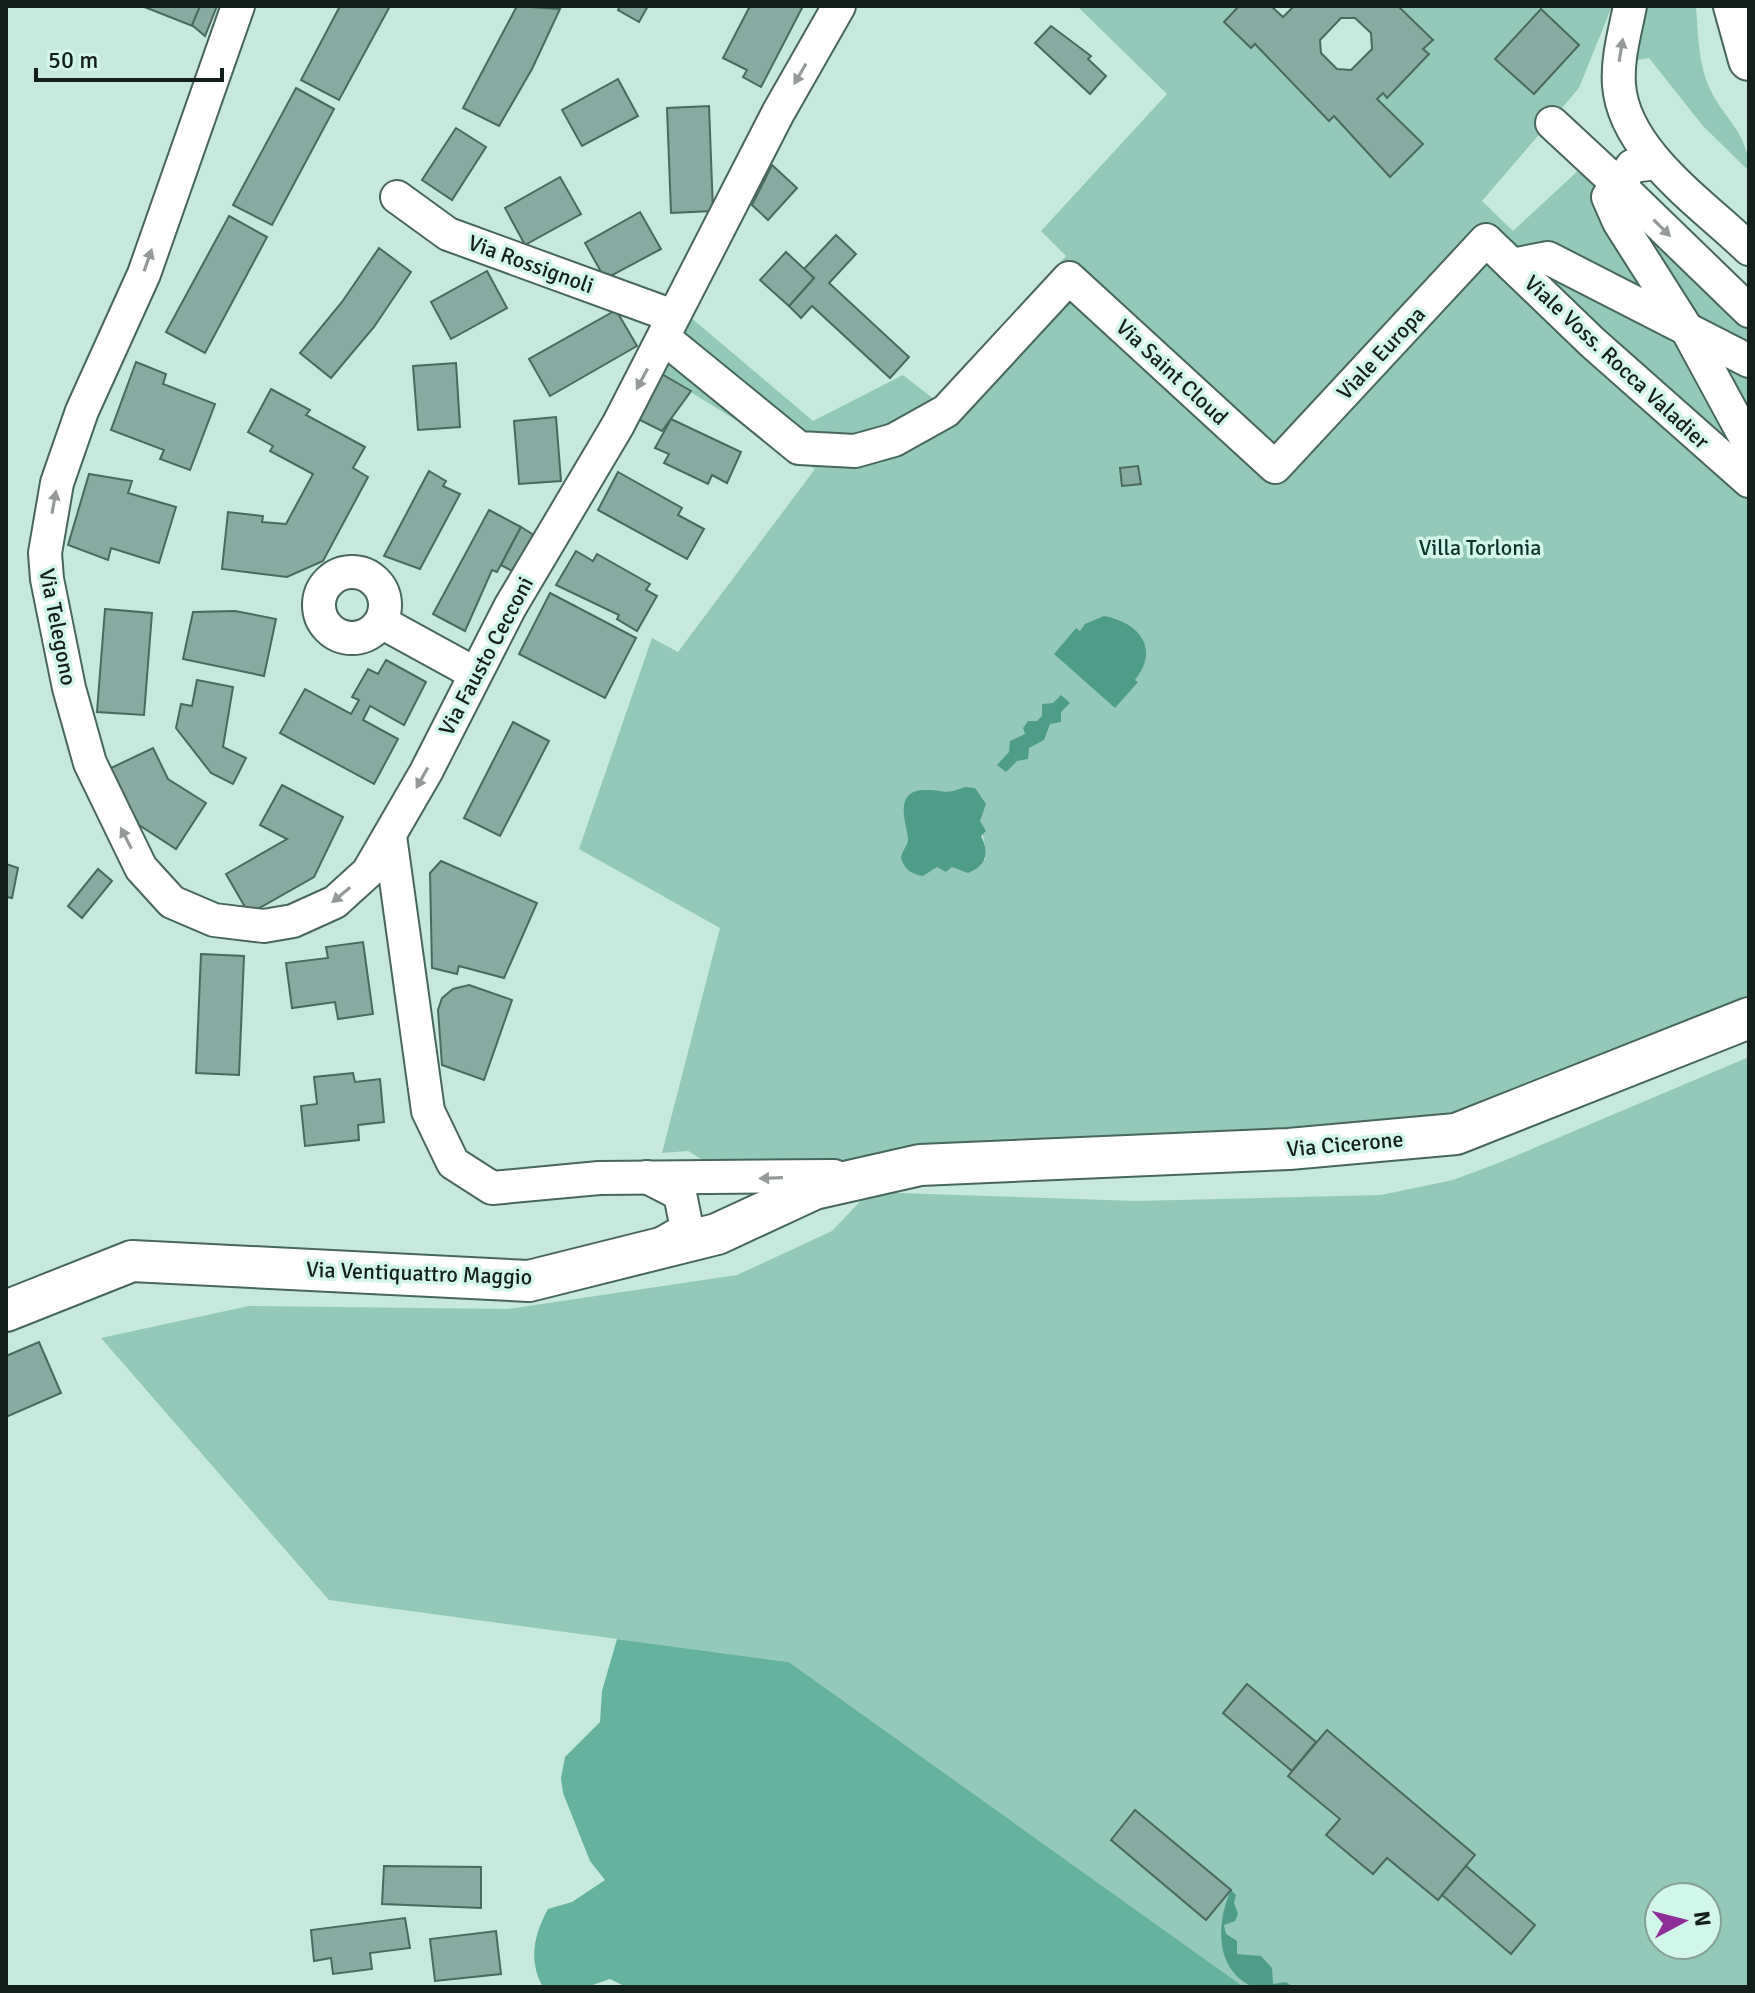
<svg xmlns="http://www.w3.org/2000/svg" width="1755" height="1993" font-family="Signika,sans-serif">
  <rect width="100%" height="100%" fill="#c6e8dd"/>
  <g fill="#94c9b9" fill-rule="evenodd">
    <path d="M 1077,6 L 1239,6 L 1224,22 L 1251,48 L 1255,44 L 1329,121 L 1334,116 L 1390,177 L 1423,144 L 1377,99 L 1383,93 L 1388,97 L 1428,55 L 1423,49 L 1432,40 L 1398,6 L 1612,6 L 1579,88 L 1482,201 L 1513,231 L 1581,168 L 1749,330 L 1749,1001 L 1459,1125 L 865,1160 L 711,1165 L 688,1151 L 662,1153 L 720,928 L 579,849 L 652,638 L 678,652 L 815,469 L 660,373 L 689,316 L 813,421 L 903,375 L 935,400 L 1066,256 L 1041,231 L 1167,94 ZM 952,795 C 973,814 988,830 985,860 L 943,869 L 908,834 L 908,827 Z"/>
    <path d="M 1645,6 L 1696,6 C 1698,32 1698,62 1709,87 C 1723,119 1749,132 1749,171 L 1703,126 L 1649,58 L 1637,60 Z"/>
    <path d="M 1749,1057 L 1749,1987 L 1244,1987 L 789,1662 L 329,1600 L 101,1338 L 249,1306 L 508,1309 L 737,1275 L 832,1231 L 869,1192 L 1136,1201 L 1381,1195 L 1453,1180 L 1501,1162 ZM 1659,1897 L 1707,1897 L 1707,1945 L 1659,1945 Z"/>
  </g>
  <path fill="#65b39e" d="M 617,1639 L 789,1662 L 1244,1987 L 626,1987 L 610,1979 L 587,1987 L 543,1987 C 528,1961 534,1934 548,1909 L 572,1902 L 605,1880 L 590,1861 L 563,1793 L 561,1778 L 565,1757 L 600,1722 L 602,1691 Z"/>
  <g fill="#4e9d88">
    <path d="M 1104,616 C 1138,622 1161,648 1135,680 L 1138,682 L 1115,708 L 1054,654 L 1076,628 L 1080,631 L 1085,624 Z"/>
    <path d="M 1061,695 L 1070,703 L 1061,712 L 1061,722 L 1050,724 L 1044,740 L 1029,748 L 1028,759 L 1017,761 L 1006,772 L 997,765 L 1009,752 L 1010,741 L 1025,734 L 1023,728 L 1028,721 L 1037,721 L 1042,716 L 1042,704 L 1053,703 Z"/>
    <path d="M 965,787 L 975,788 L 986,804 L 980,821 L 986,831 L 981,836 C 990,853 986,866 968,873 L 952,867 L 946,872 L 937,867 L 923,876 C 911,874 905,870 901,858 C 902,851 906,848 908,841 C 910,831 890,792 923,790 C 945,789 942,796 965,787 Z"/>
    <path d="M 1231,1890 L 1236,1895 L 1234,1903 L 1238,1914 L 1235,1921 L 1224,1925 L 1226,1934 L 1237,1941 L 1237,1954 L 1261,1956 L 1272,1968 L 1273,1984 L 1286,1982 L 1293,1987 C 1281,1987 1260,1991 1249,1985 C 1214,1966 1217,1921 1231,1890 Z"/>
  </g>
  <g fill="#89aaa0" stroke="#4b6960" stroke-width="2" fill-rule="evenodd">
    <path d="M 142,6 L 203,6 L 195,27 Z"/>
    <path d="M 200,6 L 217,6 L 205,36 L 192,25 Z"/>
    <path d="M 340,6 L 390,6 L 339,100 L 301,80 Z"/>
    <path d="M 517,6 L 560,9 L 532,69 L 499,126 L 463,108 Z"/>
    <path d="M 620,6 L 648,6 L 639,22 L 618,10 Z"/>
    <path d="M 750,6 L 803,6 L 761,87 L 743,77 L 747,70 L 723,58 Z"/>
    <path d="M 1239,6 L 1271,6 L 1283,17 L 1294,6 L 1398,6 L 1433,40 L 1423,49 L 1429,54 L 1387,98 L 1383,93 L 1377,99 L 1423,144 L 1390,177 L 1334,116 L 1329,121 L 1255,44 L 1251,48 L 1224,22 ZM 1341,18 L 1355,18 L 1371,33 L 1372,49 L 1351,70 L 1337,69 L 1321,53 L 1320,40 Z"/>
    <path d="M 1541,9 L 1579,45 L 1534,94 L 1495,59 Z"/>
    <path d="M 1051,26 L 1091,56 L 1088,59 L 1106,76 L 1090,94 L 1035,43 Z"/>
    <path d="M 618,79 L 638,116 L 582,146 L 562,110 Z"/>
    <path d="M 296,88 L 334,109 L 272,225 L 233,205 Z"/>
    <path d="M 709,106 L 713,211 L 671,213 L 667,108 Z"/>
    <path d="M 456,128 L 486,147 L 452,200 L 422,180 Z"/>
    <path d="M 772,165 L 797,188 L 768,220 L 752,205 Z"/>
    <path d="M 560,177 L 581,214 L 525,245 L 505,208 Z"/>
    <path d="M 640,212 L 661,249 L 605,279 L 585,243 Z"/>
    <path d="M 229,216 L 267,237 L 205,353 L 166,332 Z"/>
    <path d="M 836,235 L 856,254 L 829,283 L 909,357 L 890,378 L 812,306 L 801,318 L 789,306 L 814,278 L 804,269 Z"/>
    <path d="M 379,248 L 411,272 L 374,327 L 331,378 L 300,353 L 342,302 Z"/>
    <path d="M 786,252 L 814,278 L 789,306 L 760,280 Z"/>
    <path d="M 487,271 L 507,308 L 451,339 L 431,302 Z"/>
    <path d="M 616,310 L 637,346 L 550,396 L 529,359 Z"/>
    <path d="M 136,362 L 166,374 L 163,384 L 215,404 L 190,470 L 160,459 L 164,450 L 111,430 Z"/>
    <path d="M 456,363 L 460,427 L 418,430 L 413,366 Z"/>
    <path d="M 660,373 L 691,391 L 662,431 L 638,419 Z"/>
    <path d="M 271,389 L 310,410 L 306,415 L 365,447 L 353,468 L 368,477 L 323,561 L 287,577 L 222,569 L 228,512 L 263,516 L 262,522 L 286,524 L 313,474 L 270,451 L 273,446 L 248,432 Z"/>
    <path d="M 556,417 L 561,481 L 519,484 L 514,421 Z"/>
    <path d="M 671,419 L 741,452 L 727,483 L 712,475 L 708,484 L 664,463 L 669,454 L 655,448 Z"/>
    <path d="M 1138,466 L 1141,484 L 1122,486 L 1120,468 Z"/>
    <path d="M 429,471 L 446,481 L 443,486 L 460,494 L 420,569 L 384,556 Z"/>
    <path d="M 618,472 L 682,508 L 678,515 L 704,529 L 687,559 L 598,510 Z"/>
    <path d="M 89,474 L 132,481 L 128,493 L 176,507 L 159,563 L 111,548 L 108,560 L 68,545 Z"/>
    <path d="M 489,510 L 521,527 L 497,572 L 492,570 L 465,631 L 433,614 Z"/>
    <path d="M 521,527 L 534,535 L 514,572 L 501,565 Z"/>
    <path d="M 576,551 L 593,561 L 597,554 L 650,584 L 646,590 L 657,596 L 637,631 L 617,619 L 619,615 L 556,585 Z"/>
    <path d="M 550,593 L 636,638 L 605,698 L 519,654 Z"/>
    <path d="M 105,609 L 152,613 L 144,715 L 97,712 Z"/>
    <path d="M 235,611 L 276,619 L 264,676 L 183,659 L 193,612 Z"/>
    <path d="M 386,660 L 426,682 L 404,725 L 370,706 L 363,720 L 398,739 L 374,784 L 280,733 L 305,689 L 351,714 L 359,700 L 352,697 L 368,669 L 378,674 Z"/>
    <path d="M 197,680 L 233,687 L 223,747 L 246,758 L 233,784 L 211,773 L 176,728 L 181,704 L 192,706 Z"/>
    <path d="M 513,722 L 549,741 L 500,836 L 464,818 Z"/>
    <path d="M 153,748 L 168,779 L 206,803 L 176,849 L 139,825 L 109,769 Z"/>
    <path d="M 282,785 L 343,817 L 314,877 L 249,914 L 226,874 L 287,839 L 260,825 Z"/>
    <path d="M 441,861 L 537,903 L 504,978 L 459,966 L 457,974 L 432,968 L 430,873 Z"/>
    <path d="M 6,864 L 18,868 L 12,898 L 6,897 Z"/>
    <path d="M 98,869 L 112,881 L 82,918 L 68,906 Z"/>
    <path d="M 363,942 L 373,1014 L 338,1019 L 335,1002 L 292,1008 L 286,963 L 328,958 L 326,947 Z"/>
    <path d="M 201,954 L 244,956 L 239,1075 L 196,1073 Z"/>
    <path d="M 469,985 L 512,1000 L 484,1080 L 442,1065 L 438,1010 L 442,998 L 453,989 Z"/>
    <path d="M 353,1073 L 355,1082 L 380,1079 L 384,1122 L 358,1125 L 359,1140 L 305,1146 L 301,1106 L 317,1104 L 314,1077 Z"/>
    <path d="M 39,1342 L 61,1393 L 6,1417 L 6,1356 Z"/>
    <path d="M 1247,1684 L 1316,1742 L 1292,1771 L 1223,1713 Z"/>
    <path d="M 1327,1730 L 1475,1855 L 1438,1900 L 1387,1858 L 1373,1874 L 1326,1835 L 1340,1819 L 1288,1776 Z"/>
    <path d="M 1135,1810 L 1231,1890 L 1206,1920 L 1111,1840 Z"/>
    <path d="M 384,1866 L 481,1867 L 481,1908 L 382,1904 Z"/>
    <path d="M 1466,1866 L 1535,1925 L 1511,1954 L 1442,1895 Z"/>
    <path d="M 405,1918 L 410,1948 L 370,1953 L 372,1969 L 333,1974 L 331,1958 L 314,1961 L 311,1930 Z"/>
    <path d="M 496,1931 L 501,1974 L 435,1981 L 430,1939 Z"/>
  </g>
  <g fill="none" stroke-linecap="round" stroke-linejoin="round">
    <defs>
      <g id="minor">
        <path d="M 238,6 L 144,274 L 82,411 L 57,483 L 45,553 L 47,579 L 69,688 L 90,763 L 141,868 L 172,902 L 214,920 L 264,926 L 293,921 L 335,902 L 368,872 L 426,772 L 510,607 L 618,425 L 778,113 L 839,6"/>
        <path d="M 1630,6 C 1625,32 1617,58 1619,85 C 1624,152 1703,204 1749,249"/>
        <path d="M 1552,123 L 1622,188"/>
        <path d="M 1656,163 L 1632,166 L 1623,179 L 1622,188 L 1749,311"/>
        <path d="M 397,197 L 448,234 L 673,316"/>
        <path d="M 1608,197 L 1619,222 L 1685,326 L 1749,444"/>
        <path d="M 1512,265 L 1548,258 L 1749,361"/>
        <path d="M 664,338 L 799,448 L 855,451 L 894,440 L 946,411 L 1069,278 L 1275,467 L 1486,240 L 1592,342 L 1749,481"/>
        <circle cx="352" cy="605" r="33"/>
        <path d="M 381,622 L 474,673"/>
        <path d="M 390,836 L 428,1111 L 453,1163 L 492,1188 L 599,1178 L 834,1176"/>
        <path d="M 647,1177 L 680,1194 L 687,1229 L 656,1247"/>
      </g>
      <g id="major">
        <path d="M 1734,6 L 1749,60"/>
        <path d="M 6,1311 L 132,1261 L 529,1281 L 717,1234 L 814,1189 L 920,1165 L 1289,1149 L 1456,1134 L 1749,1018"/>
      </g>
    </defs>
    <use href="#minor" stroke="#47665d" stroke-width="36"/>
    <use href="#major" stroke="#47665d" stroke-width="44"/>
    <use href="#minor" stroke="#fff" stroke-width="32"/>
    <use href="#major" stroke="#fff" stroke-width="40"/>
  </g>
  <defs><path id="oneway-solid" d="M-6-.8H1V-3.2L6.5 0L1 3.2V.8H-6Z" transform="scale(2)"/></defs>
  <g fill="#949a98">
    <use href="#oneway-solid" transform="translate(1621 50) rotate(-81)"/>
    <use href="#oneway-solid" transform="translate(800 74) rotate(120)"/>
    <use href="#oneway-solid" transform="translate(1662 228) rotate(45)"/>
    <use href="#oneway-solid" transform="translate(148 260) rotate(-71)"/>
    <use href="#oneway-solid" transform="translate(642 379) rotate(118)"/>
    <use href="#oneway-solid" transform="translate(54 502) rotate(-80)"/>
    <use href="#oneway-solid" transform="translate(422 778) rotate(119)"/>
    <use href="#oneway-solid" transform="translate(126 838) rotate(-117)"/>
    <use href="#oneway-solid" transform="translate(341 895) rotate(140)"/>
    <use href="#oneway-solid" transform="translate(771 1178) rotate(178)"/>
  </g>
  <g text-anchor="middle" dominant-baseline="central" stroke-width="7" stroke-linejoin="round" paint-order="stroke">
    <g font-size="22" fill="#121f1b" stroke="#d3f6eb">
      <text transform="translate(531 264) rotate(20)">Via Rossignoli</text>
      <text transform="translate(1381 353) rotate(-47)">Viale Europa</text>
      <text transform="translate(1617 362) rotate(43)">Viale Voss. Rocca Valadier</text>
      <text transform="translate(1172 372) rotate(43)">Via Saint Cloud</text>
      <text transform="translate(58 627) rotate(79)">Via Telegono</text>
      <text transform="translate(486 656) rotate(-62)">Via Fausto Cecconi</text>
      <text transform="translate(1345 1144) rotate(-5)">Via Cicerone</text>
      <text transform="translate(419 1273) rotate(2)">Via Ventiquattro Maggio</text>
    </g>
    <g font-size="22" fill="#0c3229" stroke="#d3f6eb">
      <text x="1480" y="547">Villa Torlonia</text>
    </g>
  </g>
  <rect width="1755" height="1993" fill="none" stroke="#121f1b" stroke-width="16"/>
  <g transform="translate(1683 1921) rotate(83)"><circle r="38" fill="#d3f6eb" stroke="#86a098" stroke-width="2"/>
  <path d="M0-6L14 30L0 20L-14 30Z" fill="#8e2e97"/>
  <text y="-12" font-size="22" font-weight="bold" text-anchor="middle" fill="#121f1b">N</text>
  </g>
  <path d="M36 68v12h186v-12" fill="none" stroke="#121f1b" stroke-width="4"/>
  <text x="48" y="68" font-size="24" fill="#121f1b" stroke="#d3f6eb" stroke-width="6" paint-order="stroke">50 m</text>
</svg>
